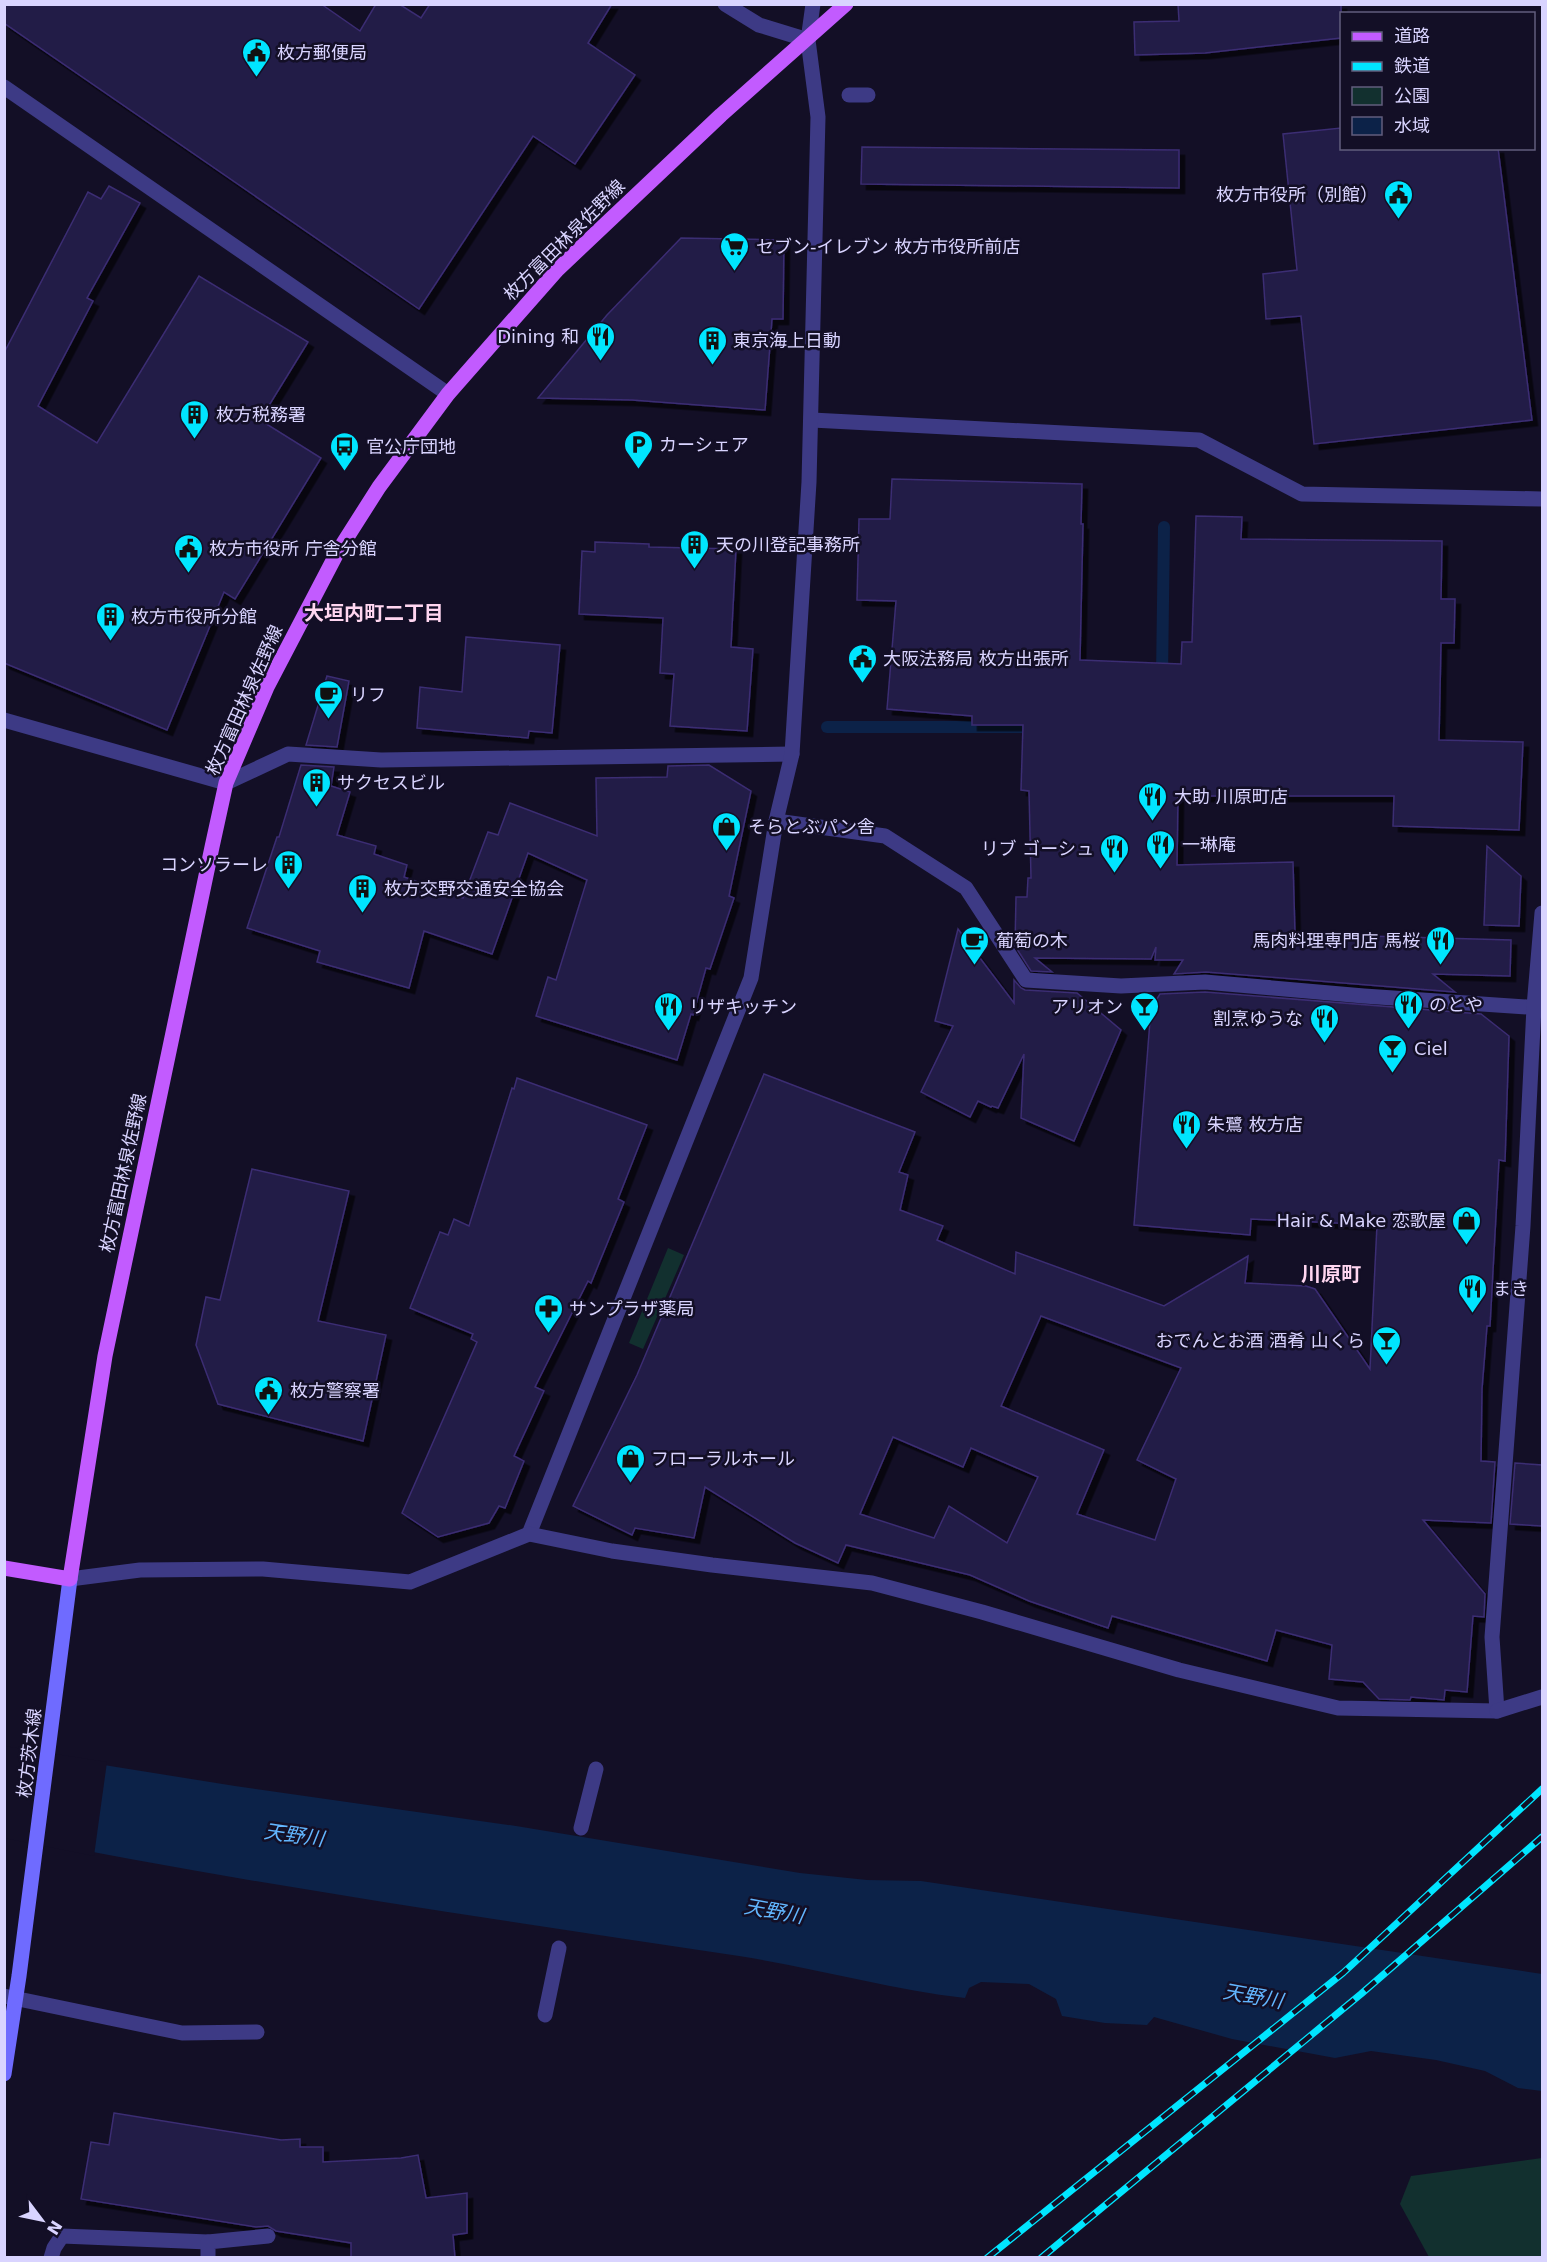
<svg xmlns="http://www.w3.org/2000/svg" width="1547" height="2262" font-family="'DejaVu Sans','Noto Sans JP',sans-serif">
  <defs>
    <filter id="shadow"><feDropShadow dx="5.5" dy="5.5" stdDeviation="0" flood-color="#0009"/></filter>
  </defs>
  <rect width="100%" height="100%" fill="#130f26"/>
  <g fill="#12302f">
    <path d="M 668,1248 L 684,1255 L 643,1349 L 629,1343 Z"/>
    <path d="M 1542,2158 L 1542,2257 L 1429,2257 L 1400,2204 L 1411,2176 Z"/>
  </g>
  <path fill="#0c2248" d="M 4,1749 L 235,1786 L 516,1826 L 800,1873 L 867,1880 L 921,1881 L 1542,1974 L 1542,2091 L 1518,2088 L 1485,2071 L 1436,2060 L 1371,2051 L 1335,2058 L 1232,2039 L 1154,2017 L 1147,2025 L 1105,2023 L 1062,2016 L 1056,1999 L 1029,1984 L 981,1982 L 969,1988 L 965,1998 C 889,1989 815,1968 739,1956 C 494,1919 248,1884 5,1835 Z"/>
  <path fill="#130f26" d="M 4,1746 L 107,1762 L 94,1856 L 4,1838 Z"/>
  <g fill="none" stroke-linecap="round" stroke-linejoin="round">
    <g stroke="#0c2248" stroke-width="12">
      <path d="M 1162,677 L 1164,527"/>
      <path d="M 827,727 L 1039,727"/>
    </g>
  </g>
  <g fill="#241b47" stroke="#3b2d73" stroke-width="1.5" fill-rule="evenodd" filter="url(#shadow)">
    <path d="M 4,4 L 321,4 L 360,31 L 376,4 L 399,4 L 421,18 L 430,4 L 612,4 L 588,43 L 635,75 L 575,164 L 533,136 L 419,309 L 4,23 Z"/>
    <path d="M 1178,4 L 1341,4 L 1341,38 L 1205,53 L 1135,55 L 1134,22 L 1179,21 Z"/>
    <path d="M 1341,128 L 1341,148 L 1498,148 L 1532,420 L 1314,444 L 1301,316 L 1266,319 L 1263,274 L 1297,270 L 1283,134 Z"/>
    <path d="M 862,147 L 1179,150 L 1179,188 L 861,184 Z"/>
    <path d="M 109,186 L 140,203 L 87,298 L 93,301 L 38,406 L 97,443 L 199,276 L 308,342 L 260,420 L 321,458 L 235,599 L 224,592 L 167,730 L 4,663 L 4,353 L 88,192 L 101,199 Z"/>
    <path d="M 681,238 L 784,240 L 783,319 L 772,319 L 765,410 L 632,400 L 538,398 L 607,315 Z"/>
    <path d="M 892,479 L 1082,484 L 1081,524 L 1083,524 L 1080,660 L 1181,664 L 1182,642 L 1192,642 L 1196,516 L 1242,517 L 1241,539 L 1442,541 L 1441,599 L 1455,599 L 1454,643 L 1441,643 L 1439,740 L 1523,742 L 1519,830 L 1393,826 L 1394,796 L 1178,796 L 1177,865 L 1293,862 L 1295,934 L 1511,940 L 1510,976 L 1433,974 L 1455,992 L 1206,972 L 1174,974 L 1183,960 L 1155,960 L 1156,947 L 1151,959 L 1035,958 L 1052,972 L 1031,971 L 1015,946 L 1016,897 L 1027,897 L 1028,878 L 1031,878 L 1029,791 L 1021,790 L 1023,725 L 972,725 L 972,716 L 887,709 L 896,601 L 857,600 L 859,519 L 890,519 Z"/>
    <path d="M 595,542 L 649,544 L 649,547 L 736,549 L 731,647 L 753,649 L 747,731 L 670,726 L 674,674 L 660,673 L 663,618 L 579,614 L 582,551 L 595,552 Z"/>
    <path d="M 466,637 L 560,645 L 552,733 L 529,731 L 528,738 L 417,728 L 420,687 L 462,692 Z"/>
    <path d="M 327,676 L 349,681 L 337,747 L 306,745 Z"/>
    <path d="M 301,765 L 334,767 L 331,786 L 350,792 L 337,835 L 376,846 L 374,854 L 407,865 L 404,877 L 463,898 L 488,832 L 498,835 L 510,803 L 597,836 L 596,778 L 667,777 L 668,766 L 709,765 L 751,791 L 729,896 L 734,898 L 710,969 L 706,968 L 693,1015 L 691,1014 L 677,1060 L 536,1016 L 548,977 L 556,980 L 587,880 L 528,853 L 492,954 L 424,931 L 409,988 L 317,962 L 320,951 L 247,928 L 277,837 L 279,837 Z"/>
    <path d="M 1487,846 L 1521,876 L 1519,926 L 1484,925 Z"/>
    <path d="M 958,929 L 1014,1003 L 1014,980 L 1021,988 L 1025,990 L 1077,993 L 1121,1030 L 1074,1141 L 1021,1118 L 1024,1054 L 998,1108 L 992,1106 L 991,1107 L 978,1101 L 970,1117 L 921,1092 L 953,1026 L 935,1021 Z"/>
    <path d="M 1205,992 L 1481,1014 L 1509,1036 L 1505,1161 L 1499,1160 L 1490,1326 L 1487,1326 L 1482,1389 L 1481,1461 L 1495,1462 L 1491,1523 L 1423,1520 L 1485,1594 L 1484,1617 L 1473,1616 L 1467,1692 L 1445,1690 L 1444,1700 L 1411,1697 L 1410,1700 L 1379,1699 L 1363,1682 L 1329,1679 L 1332,1645 L 1276,1630 L 1267,1661 L 1112,1616 L 1108,1628 L 1029,1601 L 970,1575 L 846,1545 L 838,1563 L 795,1543 L 705,1487 L 694,1538 L 635,1528 L 632,1535 L 573,1506 L 637,1375 L 764,1074 L 915,1132 L 899,1172 L 908,1175 L 900,1210 L 943,1226 L 937,1240 L 1015,1274 L 1016,1252 L 1164,1306 L 1248,1256 L 1245,1283 L 1306,1286 L 1315,1289 L 1370,1369 L 1377,1225 L 1251,1219 L 1250,1235 L 1134,1225 L 1151,1008 L 1160,994 ZM 1041,1316 L 1181,1368 L 1137,1460 L 1176,1479 L 1155,1540 L 1077,1514 L 1104,1450 L 1001,1406 ZM 893,1437 L 963,1467 L 971,1448 L 1038,1477 L 1007,1543 L 949,1506 L 934,1538 L 860,1514 Z"/>
    <path d="M 517,1078 L 647,1125 L 618,1199 L 624,1202 L 591,1283 L 588,1281 L 535,1387 L 544,1391 L 514,1456 L 524,1461 L 505,1508 L 499,1506 L 489,1523 L 438,1537 L 402,1513 L 477,1342 L 471,1339 L 473,1334 L 410,1308 L 440,1232 L 448,1235 L 454,1219 L 469,1226 L 512,1088 L 514,1089 Z"/>
    <path d="M 252,1169 L 349,1191 L 318,1321 L 386,1335 L 363,1441 L 218,1404 L 196,1345 L 206,1297 L 220,1300 Z"/>
    <path d="M 1515,1463 L 1542,1465 L 1542,1526 L 1510,1524 Z"/>
    <path d="M 114,2113 L 281,2140 L 300,2139 L 300,2147 L 323,2147 L 323,2162 L 401,2158 L 418,2155 L 426,2198 L 467,2193 L 467,2233 L 453,2235 L 455,2258 L 351,2258 L 351,2243 L 276,2231 L 268,2226 L 256,2227 L 81,2199 L 91,2142 L 109,2145 Z"/>
  </g>
  <g fill="none" stroke-linecap="round" stroke-linejoin="round">
    <g stroke="#3d3a85" stroke-width="15">
      <path d="M 849,95 L 868,95"/>
      <path d="M 581,1828 L 596,1769"/>
      <path d="M 545,2015 L 559,1948"/>
    </g>
    <g stroke="#3d3a85" stroke-width="15">
      <path d="M 808,40 L 813,4"/>
      <path d="M 4,87 L 448,394"/>
      <path d="M 812,420 L 1199,440 L 1302,494 L 1542,499"/>
      <path d="M 226,783 L 288,754 L 381,760 L 792,754"/>
      <path d="M 776,821 L 885,836 L 966,888 L 1026,980 L 1121,986 L 1205,982 L 1364,996 L 1542,1008"/>
      <path d="M 529,1534 L 751,978 L 776,821 L 792,754 L 809,482 L 818,117 L 808,40 L 759,25 L 725,4"/>
      <path d="M 70,1579 L 140,1570 L 263,1569 L 410,1582 L 529,1534 L 612,1551 L 712,1565 L 872,1583 L 982,1612 L 1179,1670 L 1338,1708 L 1497,1711 L 1492,1637 L 1523,1226 L 1534,1007 L 1542,913"/>
      <path d="M 4,1996 L 182,2033 L 257,2032"/>
      <path d="M 51,2258 L 54,2248 L 62,2236 L 208,2242"/>
      <path d="M 208,2258 L 208,2242 L 268,2236"/>
    </g>
    <g stroke="#3d3a85" stroke-width="15">
      <path d="M 4,720 L 226,783"/>
      <path d="M 1497,1711 L 1542,1697"/>
    </g>
    <path stroke="#6f6bff" stroke-width="15" d="M 4,2074 L 19,1976 L 70,1579"/>
    <path stroke="#c25bff" stroke-width="15" d="M 4,1568 L 70,1579 L 105,1356 L 212,847 L 226,783 L 267,687 L 337,553 L 379,487 L 448,394 L 557,270 L 721,115 L 846,4"/>
    <defs>
      <g id="rail">
        <path d="M 987,2258 L 1343,1973 L 1542,1789"/>
        <path d="M 1041,2258 L 1361,1994 L 1542,1837"/>
      </g>
    </defs>
    <use href="#rail" stroke="#00e5ff" stroke-width="7"/>
    <use href="#rail" stroke="#130f26" stroke-width="4.5" stroke-dasharray="14" stroke-linecap="butt"/>
  </g>
  <defs>
    <symbol id="civic-pin" viewBox="-11 -11 22 30"><path d="M0 17L-7.5 6A9.5 9.5 0 1 1 7.5 6Z" fill="#00e5ff" stroke="#130f26"/><path d="M-.6-6.5H3V-4.5H.6V-3L4-1V1h2V6H-6V1h2V-1L-.6-3ZM-1.2 2.5V6h2.4V2.5Z" fill="#111"/></symbol>
    <symbol id="supermarket-pin" viewBox="-11 -11 22 30"><path d="M0 17L-7.5 6A9.5 9.5 0 1 1 7.5 6Z" fill="#00e5ff" stroke="#130f26"/><path d="M-6-5.5h2.5l.6 2H6L4.5 2H-2.5L-4.4-4H-6ZM-1.5 3.2a1.3 1.3 0 1 0 .1 0ZM3 3.2a1.3 1.3 0 1 0 .1 0Z" fill="#111"/></symbol>
    <symbol id="restaurant-pin" viewBox="-11 -11 22 30"><path d="M0 17L-7.5 6A9.5 9.5 0 1 1 7.5 6Z" fill="#00e5ff" stroke="#130f26"/><path d="M-5-6h1v4h1v-4h1v4h1v-4h1v5L-1.5 .5V6h-2V.5L-5-1ZM5-6V6H3V1.5H1.5Q1.5-4 5-6Z" fill="#111"/></symbol>
    <symbol id="building-pin" viewBox="-11 -11 22 30"><path d="M0 17L-7.5 6A9.5 9.5 0 1 1 7.5 6Z" fill="#00e5ff" stroke="#130f26"/><path d="M-4-6H4V6H1V3H-1V6H-4ZM-2.5-4.3h1.7v1.8h-1.7ZM.8-4.3h1.7v1.8H.8ZM-2.5-1h1.7V.8h-1.7ZM.8-1h1.7V.8H.8Z" fill="#111"/></symbol>
    <symbol id="parking-pin" viewBox="-11 -11 22 30"><path d="M0 17L-7.5 6A9.5 9.5 0 1 1 7.5 6Z" fill="#00e5ff" stroke="#130f26"/><path d="M-3.5-5.5H1a3.5 3.5 0 0 1 0 7H-1V5.5H-3.5ZM-1-3.4V-.6H.8a1.4 1.4 0 0 0 0-2.8Z" fill="#111"/></symbol>
    <symbol id="bus-pin" viewBox="-11 -11 22 30"><path d="M0 17L-7.5 6A9.5 9.5 0 1 1 7.5 6Z" fill="#00e5ff" stroke="#130f26"/><path d="M-5-6H5V4H4V6H2V4H-2V6H-4V4H-5ZM-3.5-4V0h7V-4ZM-3.5 1.2v1.5H-2V1.2ZM2 1.2v1.5H3.5V1.2Z" fill="#111"/></symbol>
    <symbol id="cafe-pin" viewBox="-11 -11 22 30"><path d="M0 17L-7.5 6A9.5 9.5 0 1 1 7.5 6Z" fill="#00e5ff" stroke="#130f26"/><path d="M-5.5-4.5H6V0H3Q3 3.5 0 3.5H-2.5Q-5.5 3.5-5.5 0ZM3-3.2v2h1.7v-2ZM-6 4.5H4V6H-6Z" fill="#111"/></symbol>
    <symbol id="shop-pin" viewBox="-11 -11 22 30"><path d="M0 17L-7.5 6A9.5 9.5 0 1 1 7.5 6Z" fill="#00e5ff" stroke="#130f26"/><path d="M-5-2.5h2.3a2.7 3.5 0 0 1 5.4 0H5L5.5 6h-11ZM-1.5-2.5h3a1.5 2.3 0 0 0-3 0Z" fill="#111"/></symbol>
    <symbol id="bar-pin" viewBox="-11 -11 22 30"><path d="M0 17L-7.5 6A9.5 9.5 0 1 1 7.5 6Z" fill="#00e5ff" stroke="#130f26"/><path d="M-6-5H6L.8 .8V4.5H3.5V6h-7V4.5H-.8V.8Z" fill="#111"/></symbol>
    <symbol id="pharmacy-pin" viewBox="-11 -11 22 30"><path d="M0 17L-7.5 6A9.5 9.5 0 1 1 7.5 6Z" fill="#00e5ff" stroke="#130f26"/><path d="M-2-6h4v4h4v4h-4v4h-4v-4h-4v-4h4Z" fill="#111"/></symbol>
  </defs>
  <g fill-rule="evenodd">
    <use href="#civic-pin" x="240" y="36" width="33" height="45"/>
    <use href="#civic-pin" x="1382" y="178" width="33" height="45"/>
    <use href="#supermarket-pin" x="718" y="230" width="33" height="45"/>
    <use href="#restaurant-pin" x="584" y="320" width="33" height="45"/>
    <use href="#building-pin" x="696" y="324" width="33" height="45"/>
    <use href="#building-pin" x="178" y="398" width="33" height="45"/>
    <use href="#parking-pin" x="622" y="428" width="33" height="45"/>
    <use href="#bus-pin" x="328" y="430" width="33" height="45"/>
    <use href="#building-pin" x="678" y="528" width="33" height="45"/>
    <use href="#civic-pin" x="172" y="532" width="33" height="45"/>
    <use href="#building-pin" x="94" y="600" width="33" height="45"/>
    <use href="#civic-pin" x="846" y="642" width="33" height="45"/>
    <use href="#cafe-pin" x="312" y="678" width="33" height="45"/>
    <use href="#building-pin" x="300" y="766" width="33" height="45"/>
    <use href="#restaurant-pin" x="1136" y="780" width="33" height="45"/>
    <use href="#shop-pin" x="710" y="810" width="33" height="45"/>
    <use href="#restaurant-pin" x="1144" y="828" width="33" height="45"/>
    <use href="#restaurant-pin" x="1098" y="832" width="33" height="45"/>
    <use href="#building-pin" x="272" y="848" width="33" height="45"/>
    <use href="#building-pin" x="346" y="872" width="33" height="45"/>
    <use href="#cafe-pin" x="958" y="924" width="33" height="45"/>
    <use href="#restaurant-pin" x="1424" y="924" width="33" height="45"/>
    <use href="#restaurant-pin" x="1392" y="988" width="33" height="45"/>
    <use href="#restaurant-pin" x="652" y="990" width="33" height="45"/>
    <use href="#bar-pin" x="1128" y="990" width="33" height="45"/>
    <use href="#restaurant-pin" x="1308" y="1002" width="33" height="45"/>
    <use href="#bar-pin" x="1376" y="1032" width="33" height="45"/>
    <use href="#restaurant-pin" x="1170" y="1108" width="33" height="45"/>
    <use href="#shop-pin" x="1450" y="1204" width="33" height="45"/>
    <use href="#restaurant-pin" x="1456" y="1272" width="33" height="45"/>
    <use href="#pharmacy-pin" x="532" y="1292" width="33" height="45"/>
    <use href="#bar-pin" x="1370" y="1324" width="33" height="45"/>
    <use href="#civic-pin" x="252" y="1374" width="33" height="45"/>
    <use href="#shop-pin" x="614" y="1442" width="33" height="45"/>
  </g>
  <g text-anchor="middle" dominant-baseline="central" stroke-width="5" stroke-linejoin="round" paint-order="stroke">
    <g font-size="18" fill="#d9d4ff" stroke="#130f26" text-anchor="start">
      <text x="277" y="52">枚方郵便局</text>
      <text x="1378" y="194" text-anchor="end">枚方市役所（別館）</text>
      <text x="756" y="246">セブン-イレブン 枚方市役所前店</text>
      <text x="579" y="336" text-anchor="end">Dining 和</text>
      <text x="733" y="340">東京海上日動</text>
      <text x="216" y="414">枚方税務署</text>
      <text x="659" y="444">カーシェア</text>
      <text x="366" y="446">官公庁団地</text>
      <text x="716" y="544">天の川登記事務所</text>
      <text x="209" y="548">枚方市役所 庁舎分館</text>
      <text x="131" y="616">枚方市役所分館</text>
      <text x="883" y="658">大阪法務局 枚方出張所</text>
      <text x="350" y="694">リフ</text>
      <text x="337" y="782">サクセスビル</text>
      <text x="1174" y="796">大助 川原町店</text>
      <text x="748" y="826">そらとぶパン舎</text>
      <text x="1182" y="844">一琳庵</text>
      <text x="1094" y="848" text-anchor="end">リブ ゴーシュ</text>
      <text x="268" y="864" text-anchor="end">コンソラーレ</text>
      <text x="384" y="888">枚方交野交通安全協会</text>
      <text x="996" y="940">葡萄の木</text>
      <text x="1420" y="940" text-anchor="end">馬肉料理専門店 馬桜</text>
      <text x="1429" y="1004">のとや</text>
      <text x="689" y="1006">リザキッチン</text>
      <text x="1123" y="1006" text-anchor="end">アリオン</text>
      <text x="1303" y="1018" text-anchor="end">割烹ゆうな</text>
      <text x="1414" y="1048">Ciel</text>
      <text x="1207" y="1124">朱鷺 枚方店</text>
      <text x="1446" y="1220" text-anchor="end">Hair &amp; Make 恋歌屋</text>
      <text x="1493" y="1288">まき</text>
      <text x="569" y="1308">サンプラザ薬局</text>
      <text x="1365" y="1340" text-anchor="end">おでんとお酒 酒肴 山くら</text>
      <text x="290" y="1390">枚方警察署</text>
      <text x="651" y="1458">フローラルホール</text>
    </g>
    <g font-size="18" fill="#d9d4ff" stroke="#130f26">
      <text transform="translate(564 240) rotate(-45)">枚方富田林泉佐野線</text>
      <text transform="translate(244 700) rotate(-66)">枚方富田林泉佐野線</text>
      <text transform="translate(123 1173) rotate(-78)">枚方富田林泉佐野線</text>
      <text transform="translate(29 1753) rotate(-83)">枚方茨木線</text>
    </g>
    <g font-size="20" font-weight="bold" fill="#ffd6f0" stroke="#130f26">
      <text x="374" y="613">大垣内町二丁目</text>
      <text x="1331" y="1274">川原町</text>
    </g>
    <g font-size="20" font-style="italic" fill="#62b6ff" stroke="#130f26">
      <text transform="translate(294 1835) rotate(8)">天野川</text>
      <text transform="translate(774 1911) rotate(10)">天野川</text>
      <text transform="translate(1253 1996) rotate(10)">天野川</text>
    </g>
  </g>
  <rect width="1547" height="2262" fill="none" stroke="#d9d4ff" stroke-width="12"/>
  <rect x="1340" y="12" width="195" height="138" fill="#130f26" stroke="#625e7d" stroke-width="1.5"/>
  <rect x="1352" y="32" width="30" height="9" fill="#c25bff" stroke="#625e7d" stroke-width="1.5"/>
  <text x="1394" y="42" font-size="18" fill="#d9d4ff">道路</text>
  <rect x="1352" y="62" width="30" height="9" fill="#00e5ff" stroke="#625e7d" stroke-width="1.5"/>
  <text x="1394" y="72" font-size="18" fill="#d9d4ff">鉄道</text>
  <rect x="1352" y="87" width="30" height="18" fill="#12302f" stroke="#625e7d" stroke-width="1.5"/>
  <text x="1394" y="102" font-size="18" fill="#d9d4ff">公園</text>
  <rect x="1352" y="117" width="30" height="18" fill="#0c2248" stroke="#625e7d" stroke-width="1.5"/>
  <text x="1394" y="132" font-size="18" fill="#d9d4ff">水域</text>
  <g transform="translate(42 2220) rotate(122)" stroke="#130f26" stroke-width="4.5" paint-order="stroke">
  <path d="M0-4.5L10 22L0 15L-10 22Z" fill="#d9d4ff"/>
  <text y="-9" font-size="16" font-weight="bold" text-anchor="middle" fill="#d9d4ff">N</text>
  </g>
</svg>
